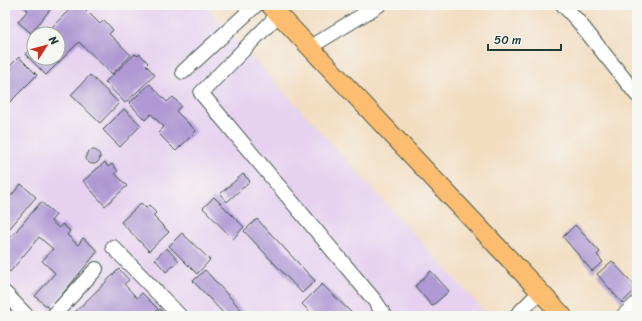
<svg xmlns="http://www.w3.org/2000/svg" width="642" height="321" font-family="Sriracha,sans-serif">
  <rect width="100%" height="100%" fill="#f6f6f2"/>
  <filter id="ink" filterUnits="userSpaceOnUse"><feTurbulence type="fractalNoise" baseFrequency=".025" numOctaves="2"/><feDisplacementMap in="SourceGraphic" scale="8" xChannelSelector="R" yChannelSelector="G"/><feConvolveMatrix kernelMatrix="1 2 1 2 8 2 1 2 1" color-interpolation-filters="sRGB"/></filter>
  <filter id="wash" filterUnits="userSpaceOnUse"><feTurbulence type="fractalNoise" baseFrequency=".012" numOctaves="4" result="noise"/><feDisplacementMap in="SourceGraphic" scale="16" xChannelSelector="R" yChannelSelector="G"/><feGaussianBlur stdDeviation="0.9" result="paint"/><feColorMatrix in="noise" values="0 0 0 0 0 0 0 0 0 0 0 0 0 0 0 0 0 1.4 0 .05"/><feComposite in="paint" operator="in"/></filter>
  <g filter="url(#wash)">
    <rect width="100%" height="100%" fill="#f3ddc1"/>
    <path fill="#e6d2f0" fill-rule="evenodd" d="M 5,5 L 205,5 L 489,316 L 5,316 ZM 34,34 L 58,34 L 58,58 L 34,58 Z"/>
    <g id="blocks">
      <g fill="#af98d3">
        <path d="M 22,5 L 54,5 L 31,33 L 18,22 L 28,10 Z"/>
        <path d="M 74,5 L 81,5 L 100,24 L 104,20 L 113,30 L 109,34 L 131,55 L 112,74 L 79,42 L 46,75 L 25,54 L 34,45 L 34,58 L 58,58 L 58,34 L 45,34 Z"/>
        <path d="M 135,54 L 138,56 L 140,54 L 148,63 L 146,65 L 155,75 L 125,103 L 105,82 Z"/>
        <path d="M 19,57 L 37,75 L 5,107 L 5,77 L 12,70 L 9,67 Z"/>
        <path d="M 90,75 L 119,103 L 100,123 L 71,95 Z"/>
        <path d="M 150,84 L 167,102 L 173,97 L 181,106 L 176,111 L 196,131 L 176,151 L 158,133 L 164,127 L 151,114 L 145,120 L 129,103 Z"/>
        <path d="M 124,109 L 141,125 L 120,147 L 103,130 Z"/>
        <circle cx="93" cy="157" r="7"/>
        <path d="M 105,162 L 108,167 L 112,164 L 118,171 L 115,173 L 127,186 L 105,206 L 83,181 Z"/>
        <path d="M 243,174 L 250,181 L 227,202 L 220,194 Z"/>
        <path d="M 21,184 L 36,197 L 5,234 L 5,203 Z"/>
        <path d="M 214,197 L 244,227 L 233,239 L 203,208 Z"/>
        <path d="M 41,202 L 56,215 L 51,221 L 59,228 L 62,224 L 70,231 L 67,235 L 78,245 L 83,238 L 98,251 L 50,309 L 35,296 L 55,273 L 42,261 L 53,249 L 39,237 L 10,272 L 5,267 L 5,244 Z"/>
        <path d="M 141,203 L 146,208 L 149,205 L 156,213 L 153,216 L 169,232 L 149,251 L 121,222 Z"/>
        <path d="M 257,219 L 315,281 L 302,293 L 244,231 Z"/>
        <path d="M 575,225 L 600,252 L 597,255 L 603,262 L 592,271 L 563,237 Z"/>
        <path d="M 182,233 L 210,260 L 197,274 L 169,246 Z"/>
        <path d="M 167,248 L 179,261 L 166,272 L 155,259 Z"/>
        <path d="M 612,261 L 637,288 L 622,303 L 597,274 Z"/>
        <path d="M 119,269 L 129,280 L 124,284 L 137,298 L 142,293 L 158,309 L 151,316 L 71,316 Z"/>
        <path d="M 205,270 L 247,316 L 226,316 L 193,281 Z"/>
        <path d="M 431,271 L 449,291 L 432,306 L 415,286 Z"/>
        <path d="M 322,284 L 355,316 L 314,316 L 302,304 Z"/>
        <path d="M 160,309 L 167,316 L 153,316 Z"/>
      </g>
    </g>
  </g>
  <g filter="url(#ink)">
    <use href="#blocks" fill-opacity="0" stroke="#3f5549" stroke-width="1"/>
    <g fill="none" stroke-linecap="round" stroke-linejoin="round">
      <defs>
        <g id="minor">
          <path d="M 563,5 L 578,21 L 637,95"/>
          <path d="M 279,14 L 201,93 L 375,301 L 385,316"/>
          <path d="M 310,47 L 379,5"/>
          <path d="M 183,72 L 256,5"/>
          <path d="M 113,247 L 180,316"/>
          <path d="M 5,293 L 27,316"/>
          <path d="M 53,316 L 96,269"/>
          <path d="M 516,316 L 541,291"/>
          <path d="M 623,316 L 637,303"/>
        </g>
        <path id="major" d="M 270,5 L 563,316"/>
      </defs>
      <use href="#minor" stroke="#3f5549" stroke-width="16"/>
      <use href="#major" stroke="#3f5549" stroke-width="20"/>
      <use href="#minor" stroke="#fff" stroke-width="14"/>
      <use href="#major" stroke="#fcbd6f" stroke-width="18"/>
    </g>
  </g>
  <rect width="642" height="321" fill="none" stroke="#f6f6f2" stroke-width="20"/>
  <g transform="translate(46 46) rotate(54)"><circle r="19" fill="#f6f6f2" stroke="#a0aca6"/>
  <path d="M0-3L7 15L0 10L-7 15Z" fill="#c8321e"/>
  <text y="-6" font-size="11" font-weight="bold" text-anchor="middle" fill="#1f3d34">N</text>
  </g>
  <path d="M488 44v6h73v-6" fill="none" stroke="#1f3d34" stroke-width="2"/>
  <text x="494" y="44" font-size="12" fill="#1f3d34" stroke="#f6f6f2" stroke-width="3" paint-order="stroke">50 m</text>
</svg>
